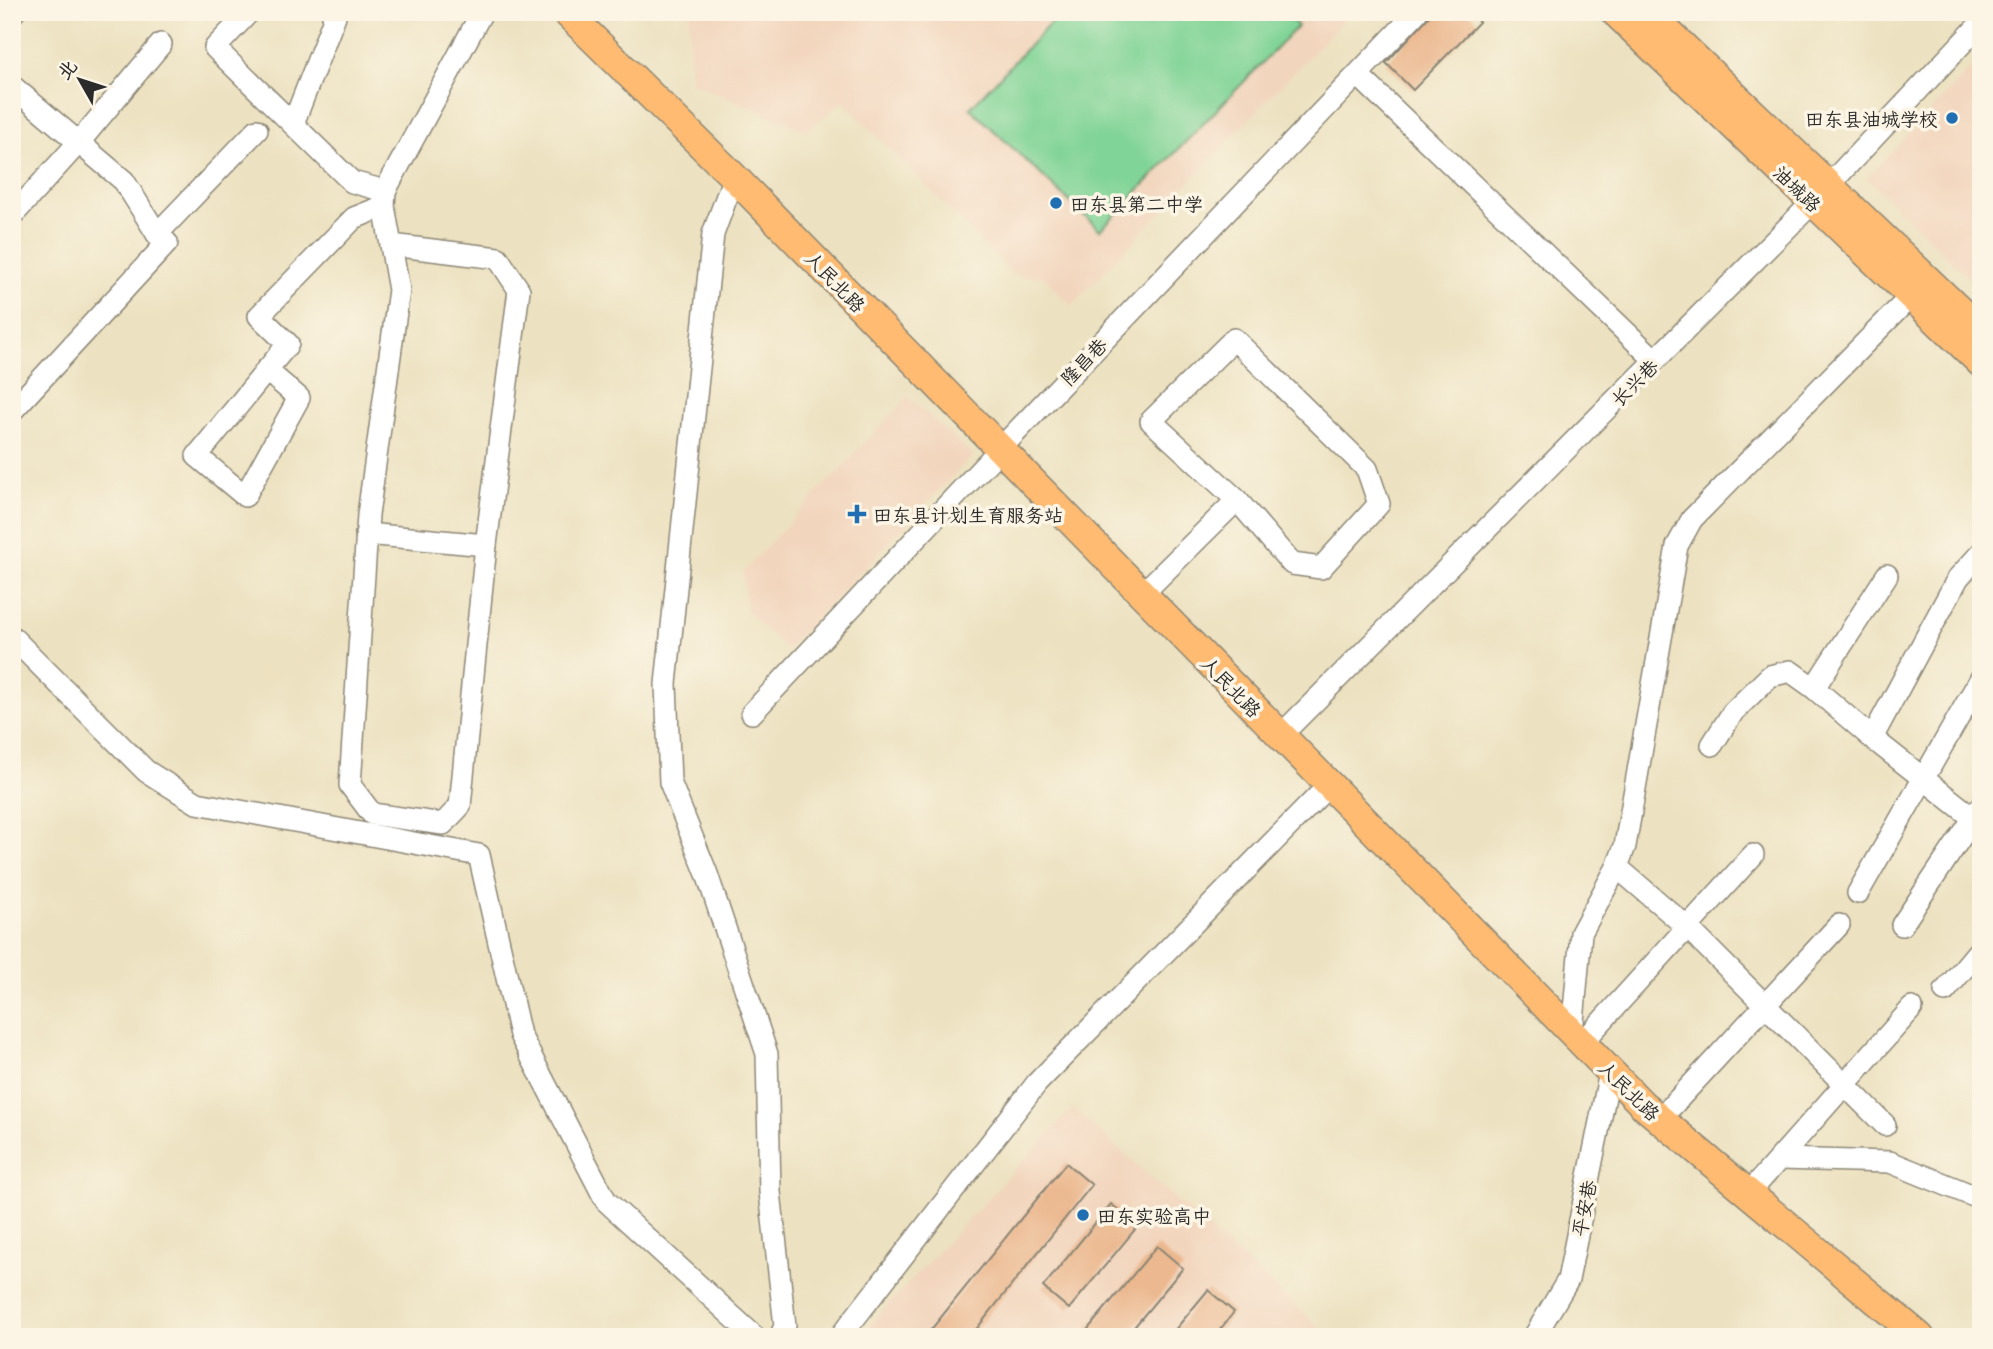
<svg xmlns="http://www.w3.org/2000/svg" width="1993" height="1349" font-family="'Playpen Sans','LXGW WenKai TC',sans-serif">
  <rect width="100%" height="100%" fill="#fcf5e5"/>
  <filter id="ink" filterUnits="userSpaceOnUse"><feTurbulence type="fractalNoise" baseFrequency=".0143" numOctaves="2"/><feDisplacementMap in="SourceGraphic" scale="14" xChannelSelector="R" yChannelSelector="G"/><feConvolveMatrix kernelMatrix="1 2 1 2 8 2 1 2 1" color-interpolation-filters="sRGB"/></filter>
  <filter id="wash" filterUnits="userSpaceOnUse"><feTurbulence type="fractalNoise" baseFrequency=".00686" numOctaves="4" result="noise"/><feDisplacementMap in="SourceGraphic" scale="28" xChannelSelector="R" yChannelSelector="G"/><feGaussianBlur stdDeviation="1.57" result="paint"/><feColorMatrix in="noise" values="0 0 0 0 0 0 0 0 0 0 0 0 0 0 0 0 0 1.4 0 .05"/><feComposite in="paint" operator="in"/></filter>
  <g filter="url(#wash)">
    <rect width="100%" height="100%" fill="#ece1c0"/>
    <g fill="#f2d5bd">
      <path d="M 689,12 L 1351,12 L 1071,306 L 1044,277 L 1014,275 L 843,101 L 807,131 L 691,82 Z"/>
      <path d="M 1981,58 L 1981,290 L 1867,178 Z"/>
      <path d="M 908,397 L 973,455 L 787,649 L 747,612 L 743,572 Z"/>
      <path d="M 1073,1108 L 1330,1337 L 864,1337 L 873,1321 Z"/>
    </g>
    <path fill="#81d497" stroke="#568061" stroke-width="2" d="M 1061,12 L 1284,12 L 1298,26 L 1100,230 L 970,108 Z"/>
    <g id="blocks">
      <g fill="#ebb88f">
        <path d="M 1433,12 L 1469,12 L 1479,22 L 1413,90 L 1386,63 Z"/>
        <path d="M 1066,1163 L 1092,1185 L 970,1337 L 925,1337 Z"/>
        <path d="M 1111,1204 L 1138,1226 L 1069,1309 L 1043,1287 Z"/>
        <path d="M 1157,1246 L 1183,1268 L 1126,1337 L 1097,1337 L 1088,1329 Z"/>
        <path d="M 1208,1290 L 1234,1312 L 1214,1337 L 1169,1337 Z"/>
      </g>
    </g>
  </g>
  <g filter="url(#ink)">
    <use href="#blocks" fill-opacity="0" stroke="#8c8676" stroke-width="2"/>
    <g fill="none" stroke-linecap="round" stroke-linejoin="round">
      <defs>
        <g id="minor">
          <path d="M 249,12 L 215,48 L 352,182 L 385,191"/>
          <path d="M 12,14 L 14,12"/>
          <path d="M 1358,75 L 1655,360"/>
          <path d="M 12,86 L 124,181 L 157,234 L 167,243 L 12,411"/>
          <path d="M 293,124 L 335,16 L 332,12"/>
          <path d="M 734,177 L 713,234 L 666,684 L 670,782 L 707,874 L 767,1054 L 770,1192 L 785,1326 L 780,1337"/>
          <path d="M 12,216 L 80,141 L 161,44"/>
          <path d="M 157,234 L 257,130"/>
          <path d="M 391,245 L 498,258 L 519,290 L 486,545 L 460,806 L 443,824 L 372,814 L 350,785 L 368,515 L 399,290 L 384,206 L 385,191 L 482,12"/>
          <path d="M 266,370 L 299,398 L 245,496 L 197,456 L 288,344 L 259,316 L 354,218 L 384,206"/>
          <path d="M 366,534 L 486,545"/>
          <path d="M 1981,553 L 1958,578 L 1872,738 L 1981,824"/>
          <path d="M 1142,594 L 1237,500 L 1151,421 L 1234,339 L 1367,469 L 1379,504 L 1321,568 L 1292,564 L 1237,500"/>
          <path d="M 12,637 L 146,771 L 197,803 L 479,855 L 520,1035 L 606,1201 L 755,1337"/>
          <path d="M 1814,688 L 1887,575"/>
          <path d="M 752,713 L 1000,449 L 1417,12"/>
          <path d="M 1281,735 L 1813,202 L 1981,23"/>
          <path d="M 1712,745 L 1733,712 L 1770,676 L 1790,671 L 1814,688 L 1872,738"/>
          <path d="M 1617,867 L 1688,928 L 1885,1125"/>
          <path d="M 1858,893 L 1981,678"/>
          <path d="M 1902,925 L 1981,807"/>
          <path d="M 1945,991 L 1981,948"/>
          <path d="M 1572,1033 L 1581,933 L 1617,867 L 1625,846 L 1677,546 L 1692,519 L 1911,296"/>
          <path d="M 1582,1043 L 1753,855"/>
          <path d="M 1660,1119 L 1839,925"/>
          <path d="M 1779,1159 L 1890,1162 L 1981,1199"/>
          <path d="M 1749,1193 L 1912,1008"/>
          <path d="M 840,1337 L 1037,1083 L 1329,785"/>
          <path d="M 1534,1337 L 1568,1280 L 1610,1072"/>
        </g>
        <g id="major">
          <path d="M 566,12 L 734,177 L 1643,1105 L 1920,1337"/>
          <path d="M 1615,12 L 1981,363"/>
          <path d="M 1647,12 L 1981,331"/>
        </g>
      </defs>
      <use href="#minor" stroke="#8c8676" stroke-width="24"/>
      <use href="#major" stroke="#8c8676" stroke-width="31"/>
      <use href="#minor" stroke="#fff" stroke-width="21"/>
      <use href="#major" stroke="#febb71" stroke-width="28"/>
    </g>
  </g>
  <g fill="#1f6fb2" stroke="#fcf5e5" stroke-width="2.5">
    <circle cx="1952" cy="118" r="7"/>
    <circle cx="1056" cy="203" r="7"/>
    <path d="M853.5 503.5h7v7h7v7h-7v7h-7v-7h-7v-7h7z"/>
    <circle cx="1083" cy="1215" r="7"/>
  </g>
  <g text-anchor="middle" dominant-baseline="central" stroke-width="7" stroke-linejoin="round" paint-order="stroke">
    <g font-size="19" fill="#2b2b2b" stroke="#fcf5e5" text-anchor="start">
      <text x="1938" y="118" text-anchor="end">田东县油城学校</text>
      <text x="1070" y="203">田东县第二中学</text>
      <text x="873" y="514">田东县计划生育服务站</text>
      <text x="1097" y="1215">田东实验高中</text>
    </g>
    <g font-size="19" fill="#2b2b2b" stroke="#fcf5e5">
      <text transform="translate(1798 188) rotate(44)">油城路</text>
      <text transform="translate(836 281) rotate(46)">人民北路</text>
      <text transform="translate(1083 361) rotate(-46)">隆昌巷</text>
      <text transform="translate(1634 382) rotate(-45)">长兴巷</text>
      <text transform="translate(1232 686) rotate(46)">人民北路</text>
      <text transform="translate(1630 1090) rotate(44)">人民北路</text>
      <text transform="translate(1583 1208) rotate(-79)">平安巷</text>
    </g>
  </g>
  <rect width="1993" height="1349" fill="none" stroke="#fcf5e5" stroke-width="42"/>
  <g transform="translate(80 80) rotate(309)" stroke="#fcf5e5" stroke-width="5" paint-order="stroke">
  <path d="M0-5L12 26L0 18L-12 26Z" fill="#2b2b2b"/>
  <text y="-10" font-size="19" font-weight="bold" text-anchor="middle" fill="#2b2b2b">北</text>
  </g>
</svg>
